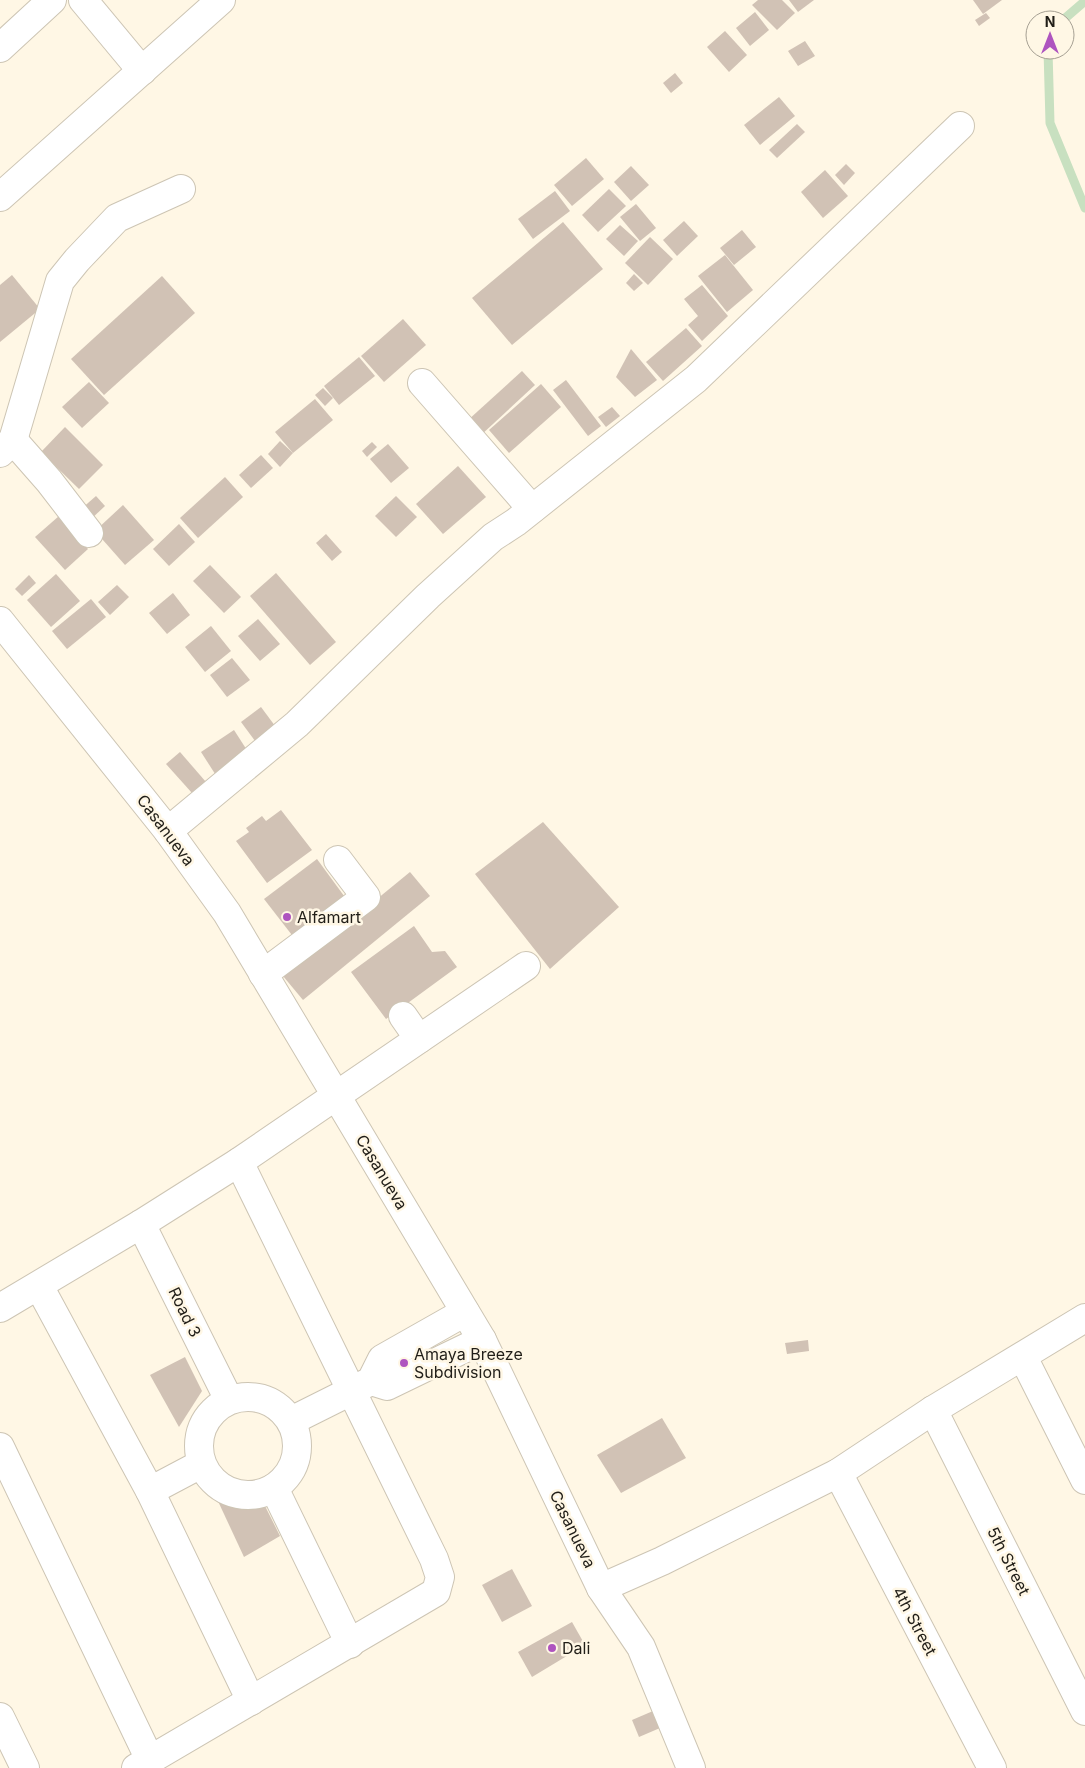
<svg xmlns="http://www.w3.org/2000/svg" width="1085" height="1768" font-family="Inter,sans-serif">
  <rect width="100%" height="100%" fill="#fff7e5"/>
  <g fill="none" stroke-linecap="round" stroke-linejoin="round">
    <g stroke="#c8e0c0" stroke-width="9">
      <path d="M 1063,20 L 1085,1"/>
      <path d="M 1048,50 L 1050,123 L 1085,208"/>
    </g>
  </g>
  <g fill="#d1c2b5">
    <path d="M 758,0 L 782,0 L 795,13 L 777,30 L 752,5 Z"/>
    <path d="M 789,0 L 814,0 L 798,12 Z"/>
    <path d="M 973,0 L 1002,0 L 983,14 Z"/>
    <path d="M 755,12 L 769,30 L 750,46 L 736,28 Z"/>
    <path d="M 986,13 L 990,18 L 979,26 L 975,20 Z"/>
    <path d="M 725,31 L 747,55 L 729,72 L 707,47 Z"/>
    <path d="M 805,41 L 815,56 L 798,66 L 788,51 Z"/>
    <path d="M 675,73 L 683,83 L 671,93 L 663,83 Z"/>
    <path d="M 779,97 L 795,116 L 760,145 L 744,125 Z"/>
    <path d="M 797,124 L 805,132 L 777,158 L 769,150 Z"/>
    <path d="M 586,158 L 604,179 L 572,206 L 554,185 Z"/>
    <path d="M 846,164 L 855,173 L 844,185 L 835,175 Z"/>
    <path d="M 631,166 L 649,185 L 631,201 L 614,182 Z"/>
    <path d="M 825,170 L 848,196 L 823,218 L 801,192 Z"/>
    <path d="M 609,189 L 626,206 L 598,232 L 582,215 Z"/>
    <path d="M 555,191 L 570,211 L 533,239 L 518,219 Z"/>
    <path d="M 636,204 L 656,228 L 640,241 L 620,217 Z"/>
    <path d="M 684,221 L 698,236 L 677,256 L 663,240 Z"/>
    <path d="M 563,222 L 603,269 L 512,345 L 472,298 Z"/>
    <path d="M 620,225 L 638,241 L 624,256 L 606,239 Z"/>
    <path d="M 742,230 L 756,247 L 734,265 L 720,248 Z"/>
    <path d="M 650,237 L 673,259 L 648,285 L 625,263 Z"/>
    <path d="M 725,255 L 753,290 L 727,312 L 698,276 Z"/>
    <path d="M 634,274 L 643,283 L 634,291 L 626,283 Z"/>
    <path d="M 12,275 L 40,309 L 0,342 L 0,285 Z"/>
    <path d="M 162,276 L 195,313 L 104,395 L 71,359 Z"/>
    <path d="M 702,285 L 728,316 L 702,341 L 688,325 L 698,316 L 684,299 Z"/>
    <path d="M 403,319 L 426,345 L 384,382 L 361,356 Z"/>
    <path d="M 686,328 L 702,346 L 663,381 L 646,362 Z"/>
    <path d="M 631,349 L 657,380 L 635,397 L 616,377 Z"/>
    <path d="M 359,357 L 375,376 L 339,405 L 324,386 Z"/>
    <path d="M 522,371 L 535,385 L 480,436 L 467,421 Z"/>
    <path d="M 566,380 L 601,426 L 588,436 L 553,390 Z"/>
    <path d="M 89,382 L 109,403 L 82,428 L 62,407 Z"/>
    <path d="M 541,384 L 561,407 L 509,453 L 489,430 Z"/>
    <path d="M 323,388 L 333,398 L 325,406 L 315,395 Z"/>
    <path d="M 315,399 L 333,420 L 293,453 L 275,432 Z"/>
    <path d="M 612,407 L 620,416 L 606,427 L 598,417 Z"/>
    <path d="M 65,427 L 103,465 L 79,489 L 41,452 Z"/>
    <path d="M 280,441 L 293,453 L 280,467 L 268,454 Z"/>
    <path d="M 372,442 L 377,447 L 367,457 L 362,451 Z"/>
    <path d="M 388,444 L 409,468 L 391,483 L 370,459 Z"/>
    <path d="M 261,455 L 273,468 L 251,488 L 239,475 Z"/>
    <path d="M 458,466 L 486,497 L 443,534 L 416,504 Z"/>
    <path d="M 225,477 L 243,497 L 198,538 L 180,518 Z"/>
    <path d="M 96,496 L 105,506 L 89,521 L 80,510 Z"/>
    <path d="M 396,496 L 417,517 L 396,537 L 375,516 Z"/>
    <path d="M 123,505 L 154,540 L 125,565 L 95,531 Z"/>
    <path d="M 59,516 L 88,549 L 65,570 L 35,537 Z"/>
    <path d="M 179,524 L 195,542 L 169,566 L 153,549 Z"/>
    <path d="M 326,534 L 342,552 L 332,561 L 316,543 Z"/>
    <path d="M 210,565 L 241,597 L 224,613 L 193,581 Z"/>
    <path d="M 276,573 L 336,642 L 310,665 L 250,596 Z"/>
    <path d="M 56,574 L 80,601 L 51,627 L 27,600 Z"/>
    <path d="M 29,575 L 36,583 L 22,596 L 15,589 Z"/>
    <path d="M 117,585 L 129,597 L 110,615 L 98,602 Z"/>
    <path d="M 173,593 L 190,615 L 167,634 L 149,613 Z"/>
    <path d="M 91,599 L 106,617 L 67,649 L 52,631 Z"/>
    <path d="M 258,619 L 280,644 L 260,661 L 238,636 Z"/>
    <path d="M 211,626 L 231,651 L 205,672 L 185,647 Z"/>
    <path d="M 232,658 L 250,680 L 227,697 L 210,675 Z"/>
    <path d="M 261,707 L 281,734 L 261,749 L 241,722 Z"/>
    <path d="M 234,730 L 252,758 L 219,780 L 201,752 Z"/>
    <path d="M 180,752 L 206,782 L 192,793 L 166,764 Z"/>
    <path d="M 281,810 L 312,850 L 267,883 L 236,841 L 249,832 L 246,828 L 262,816 L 266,821 Z"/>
    <path d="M 543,822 L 619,907 L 550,969 L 475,874 Z"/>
    <path d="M 317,859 L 347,900 L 295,939 L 264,899 Z"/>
    <path d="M 410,872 L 430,896 L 303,1000 L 283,976 Z"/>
    <path d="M 414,926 L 432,952 L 445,951 L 457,967 L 386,1019 L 351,972 Z"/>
    <path d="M 808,1340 L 809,1351 L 787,1354 L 785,1343 Z"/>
    <path d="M 185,1357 L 202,1391 L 179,1427 L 150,1375 Z"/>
    <path d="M 662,1418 L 686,1458 L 621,1493 L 597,1455 Z"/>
    <path d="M 217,1499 L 264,1504 L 280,1536 L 244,1557 Z"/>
    <path d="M 512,1569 L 532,1606 L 502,1622 L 482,1585 Z"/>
    <path d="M 572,1622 L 585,1645 L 532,1677 L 518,1652 Z"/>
    <path d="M 653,1711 L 660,1728 L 639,1737 L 632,1720 Z"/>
  </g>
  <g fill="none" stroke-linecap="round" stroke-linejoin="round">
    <defs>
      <g id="minor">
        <path d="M 83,0 L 142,71"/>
        <path d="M 0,48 L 52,0"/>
        <path d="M 0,197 L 221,0"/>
        <path d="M 422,383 L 532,509"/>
        <path d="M 13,440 L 60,281 L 77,260 L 117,218 L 181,189"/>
        <path d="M 0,453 L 13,440 L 49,481 L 89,533"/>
        <path d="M 0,621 L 168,831 L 227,913 L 482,1340 L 601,1588 L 641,1647 L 691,1768"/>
        <path d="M 168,831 L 297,724 L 428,596 L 493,537 L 516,522 L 696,379 L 960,126"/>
        <path d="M 263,974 L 366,897 L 338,860"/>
        <path d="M 403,1016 L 419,1039"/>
        <path d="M 141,1224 L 229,1400"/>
        <path d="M 39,1286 L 150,1491 L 251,1701"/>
        <path d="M 0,1308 L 141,1224 L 239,1162 L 526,966"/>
        <path d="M 1023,1357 L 1085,1480"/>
        <path d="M 371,1381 L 387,1386 L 482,1340"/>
        <circle cx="248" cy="1446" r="49"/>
        <path d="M 933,1410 L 1085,1711"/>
        <path d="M 291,1421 L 371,1381 L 382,1359 L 465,1312"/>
        <path d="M 0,1447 L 150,1760"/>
        <path d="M 838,1473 L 992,1768"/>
        <path d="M 274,1488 L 350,1644"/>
        <path d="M 150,1491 L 201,1464"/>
        <path d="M 601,1588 L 662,1561 L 838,1473 L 933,1410 L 1085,1318"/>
        <path d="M 0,1717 L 25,1768"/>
        <path d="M 136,1768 L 436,1592 L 440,1577 L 434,1559 L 239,1162"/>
      </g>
    </defs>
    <use href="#minor" stroke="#cdc5b4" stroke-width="30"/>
    <use href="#minor" stroke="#fff" stroke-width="28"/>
  </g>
  <g fill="#ae54bf" stroke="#fff7e5" stroke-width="2">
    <circle cx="287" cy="917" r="5"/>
    <circle cx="404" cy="1363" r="5"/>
    <circle cx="552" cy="1648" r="5"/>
  </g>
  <g text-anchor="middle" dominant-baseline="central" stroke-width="5" stroke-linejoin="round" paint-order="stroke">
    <g font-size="16" fill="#211e18" stroke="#fff7e5">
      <text transform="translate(166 830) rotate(53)">Casanueva</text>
      <text transform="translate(382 1172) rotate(59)">Casanueva</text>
      <text transform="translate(185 1312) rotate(64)">Road 3</text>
      <text transform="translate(573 1529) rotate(64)">Casanueva</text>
      <text transform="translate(1009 1561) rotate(63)">5th Street</text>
      <text transform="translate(915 1621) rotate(62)">4th Street</text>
    </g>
    <g font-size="16" fill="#211e18" stroke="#fff7e5" text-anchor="start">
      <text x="297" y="917">Alfamart</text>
      <text x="414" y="1354">Amaya Breeze<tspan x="414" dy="18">Subdivision</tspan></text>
      <text x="562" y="1648">Dali</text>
    </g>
  </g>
  <g transform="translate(1050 35)"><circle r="24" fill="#fff7e5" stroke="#a6a093"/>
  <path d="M0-4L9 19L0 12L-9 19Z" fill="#ae54bf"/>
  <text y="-8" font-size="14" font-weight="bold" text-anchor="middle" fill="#211e18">N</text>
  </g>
</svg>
